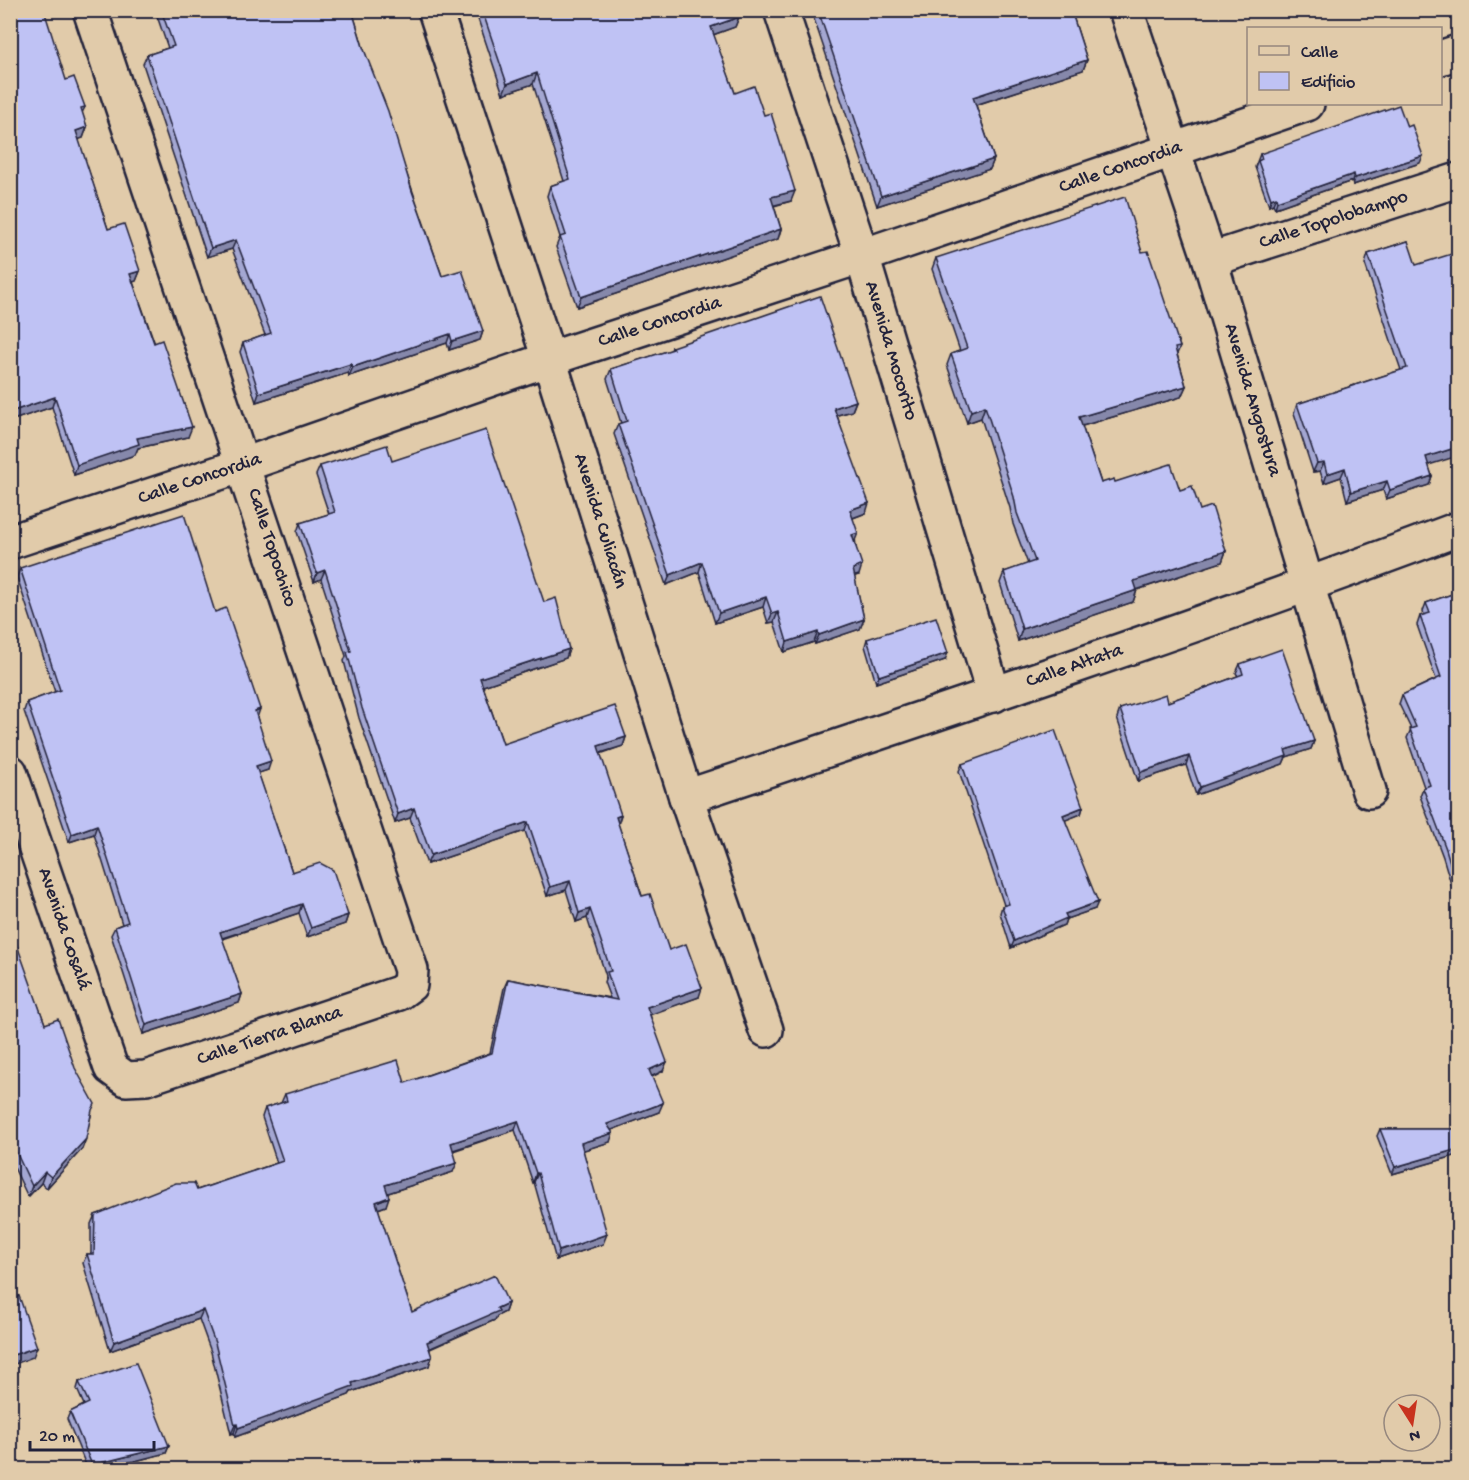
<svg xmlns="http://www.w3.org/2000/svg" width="1469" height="1480" font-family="'Gochi Hand',sans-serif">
  <rect width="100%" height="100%" fill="#e1cbaa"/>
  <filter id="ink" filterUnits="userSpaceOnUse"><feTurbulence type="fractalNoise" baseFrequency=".0167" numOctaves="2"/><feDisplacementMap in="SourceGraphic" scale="12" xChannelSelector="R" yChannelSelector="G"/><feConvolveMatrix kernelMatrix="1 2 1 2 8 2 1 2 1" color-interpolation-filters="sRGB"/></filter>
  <g filter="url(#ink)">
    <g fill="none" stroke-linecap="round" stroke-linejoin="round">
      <defs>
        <g id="street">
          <path id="s1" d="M 435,10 L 549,359 L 686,797 L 766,1030"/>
          <path id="s2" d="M 781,10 L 862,256 L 994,695"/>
          <path id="s3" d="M 1126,10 L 1210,260 L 1369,791"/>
          <path d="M 1440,58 L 1458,52"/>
          <path id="s4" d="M 1210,260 L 1458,180"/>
          <path id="s5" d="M 10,542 L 243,465 L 549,359 L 862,256 L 1307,104"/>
          <path id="s6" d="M 10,772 L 111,1068 L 126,1079 L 146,1078 L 399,993 L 410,985 L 411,970 L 90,10"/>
          <path id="s7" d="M 686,797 C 945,711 1203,625 1458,529"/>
        </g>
      </defs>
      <use href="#street" stroke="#22223b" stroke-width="38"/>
      <use href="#street" stroke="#e1cbaa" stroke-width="33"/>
    </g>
    <g fill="#a4a7d2" stroke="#22223b" stroke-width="1.5">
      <path d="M 10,10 L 66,80 L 85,107 L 82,113 L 87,127 L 83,138 L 78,139 L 108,229 L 140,271 L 136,281 L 133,282 L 188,437 L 138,448 L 135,455 L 74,475 L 52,407 L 10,421 Z"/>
      <path d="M 155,10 L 352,10 L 363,47 L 442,276 L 483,331 L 480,340 L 449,350 L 447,343 L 349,376 L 348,373 L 256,402 L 240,352 L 243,343 L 265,335 L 232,249 L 207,257 L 143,64 L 147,55 L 168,48 Z"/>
      <path d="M 475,10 L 737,10 L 739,17 L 735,27 L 713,35 L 735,93 L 791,201 L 774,206 L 781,229 L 778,239 L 577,307 L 556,247 L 560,237 L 547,196 L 550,186 L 564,181 L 533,84 L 503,94 Z"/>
      <path d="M 811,10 L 1071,10 L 1087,60 L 1083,70 L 976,105 L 994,159 L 990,169 L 877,206 Z"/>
      <path d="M 1260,154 L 1420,163 L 1353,185 L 1352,181 L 1275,208 L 1273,204 L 1269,206 L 1255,167 Z"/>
      <path d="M 1408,241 L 1428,465 L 1432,476 L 1429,485 L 1386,499 L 1383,490 L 1347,501 L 1341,477 L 1324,483 L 1320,471 L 1313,472 L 1294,413 L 1297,404 L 1401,370 L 1365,264 L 1368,254 Z"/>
      <path d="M 1142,252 L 1180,347 L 1177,354 L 1186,386 L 1181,397 L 1082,426 L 1101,483 L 1115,482 L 1180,490 L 1200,510 L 1226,551 L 1222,562 L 1137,590 L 1133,602 L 1018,641 L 1000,583 L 1004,572 L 1028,564 L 1013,524 L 1010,508 L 981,418 L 967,423 L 947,365 L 951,354 L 960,351 L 932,269 L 936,258 Z"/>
      <path d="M 672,347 L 856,401 L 852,411 L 837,415 L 866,513 L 853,518 L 859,575 L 854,576 L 864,619 L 860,629 L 815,644 L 814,642 L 784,652 L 774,622 L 768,623 L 763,607 L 715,623 L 699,572 L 666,585 L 614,434 L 618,424 L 621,423 L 607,379 L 611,369 L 671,350 Z"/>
      <path d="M 392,461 L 544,602 L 569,649 L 566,658 L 483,686 L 503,744 L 626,737 L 623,746 L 600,754 L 618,824 L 642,896 L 669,950 L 699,997 L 650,1014 L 663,1071 L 652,1077 L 659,1112 L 611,1130 L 610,1142 L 583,1150 L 603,1244 L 556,1260 L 534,1182 L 533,1183 L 515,1130 L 453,1151 L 453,1172 L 388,1193 L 386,1206 L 378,1209 L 412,1312 L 508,1303 L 505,1312 L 497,1316 L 495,1320 L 430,1349 L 429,1366 L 351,1392 L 349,1395 L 235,1437 L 234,1433 L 231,1434 L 211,1352 L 199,1319 L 110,1351 L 83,1263 L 87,1254 L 91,1254 L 91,1224 L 95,1215 L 197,1190 L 277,1163 L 262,1117 L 265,1108 L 281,1103 L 285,1094 L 405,1083 L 490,1053 L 504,988 L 508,979 L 610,998 L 604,982 L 606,976 L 587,918 L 576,922 L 566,890 L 547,896 L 525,831 L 427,864 L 410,818 L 395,823 L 359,718 L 344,661 L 346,656 L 321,579 L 314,582 L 297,532 L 300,523 L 329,514 L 316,475 L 320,466 Z"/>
      <path d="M 20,568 L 215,612 L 257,717 L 268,770 L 258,773 L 292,872 L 348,915 L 345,924 L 307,937 L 299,913 L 222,939 L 242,994 L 239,1003 L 143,1034 L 111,935 L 115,927 L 122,924 L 94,834 L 69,842 L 24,711 L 27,702 L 55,692 L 17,577 Z"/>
      <path d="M 1458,592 L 1458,894 L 1454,894 L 1443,857 L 1420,796 L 1423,788 L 1424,787 L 1407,738 L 1411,729 L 1399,704 L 1402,695 L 1436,679 L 1417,625 L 1420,616 L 1424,615 L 1423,611 L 1426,603 Z"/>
      <path d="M 867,639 L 945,660 L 876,683 L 865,646 Z"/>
      <path d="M 1240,664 L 1314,741 L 1311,749 L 1286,757 L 1283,764 L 1196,795 L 1186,765 L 1138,781 L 1117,718 L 1120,709 L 1168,702 L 1238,676 L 1236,673 Z"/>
      <path d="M 962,764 L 1083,807 L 1081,814 L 1065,820 L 1095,909 L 1066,919 L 1064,925 L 1011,948 L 1000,913 L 1002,906 L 1004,905 L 959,771 Z"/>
      <path d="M 10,931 L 45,1024 L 91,1116 L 82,1149 L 47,1188 L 41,1183 L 28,1197 L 10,1159 Z"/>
      <path d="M 1458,1121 L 1458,1155 L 1392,1174 L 1377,1136 L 1380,1129 L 1454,1129 L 1457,1122 Z"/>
      <path d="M 79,1382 L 169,1446 L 166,1453 L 100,1470 L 88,1470 L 67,1419 L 70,1412 L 84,1405 L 77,1389 Z"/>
    </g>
    <g fill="#8688ab" stroke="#22223b" stroke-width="1.5">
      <path d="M 739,17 L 735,27 L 707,37 L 711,27 Z"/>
      <path d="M 1087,60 L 1083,70 L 969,107 L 973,97 Z"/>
      <path d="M 537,73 L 533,84 L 503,94 L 507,84 Z"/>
      <path d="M 87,127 L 83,138 L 72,142 L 76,131 Z"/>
      <path d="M 1423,156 L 1420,163 L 1353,185 L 1355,178 Z"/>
      <path d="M 994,159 L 990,169 L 877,206 L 881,196 Z"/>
      <path d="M 1354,174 L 1352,181 L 1275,208 L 1277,201 Z"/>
      <path d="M 795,191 L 791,201 L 767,207 L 771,197 Z"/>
      <path d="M 1276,197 L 1273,204 L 1269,206 L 1271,199 Z"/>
      <path d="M 781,229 L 778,239 L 577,307 L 581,297 Z"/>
      <path d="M 236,240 L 232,249 L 207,257 L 211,248 Z"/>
      <path d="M 140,271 L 136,281 L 126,284 L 130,274 Z"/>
      <path d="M 483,331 L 480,340 L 449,350 L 452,341 Z"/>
      <path d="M 450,334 L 447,343 L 349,376 L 353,367 Z"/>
      <path d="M 351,364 L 348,373 L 256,402 L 259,393 Z"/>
      <path d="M 1186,386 L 1181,397 L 1075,428 L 1079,417 Z"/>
      <path d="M 55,397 L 52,407 L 10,421 L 10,412 Z"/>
      <path d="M 856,401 L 852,411 L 830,417 L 834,408 Z"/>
      <path d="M 985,406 L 981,418 L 967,423 L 971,411 Z"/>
      <path d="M 192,427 L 188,437 L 138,448 L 135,455 L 74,475 L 77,465 L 137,438 Z"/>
      <path d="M 1458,447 L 1458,456 L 1422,467 L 1426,457 Z"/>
      <path d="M 1324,462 L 1320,471 L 1313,472 L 1317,463 Z"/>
      <path d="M 1345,468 L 1341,477 L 1324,483 L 1327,474 Z"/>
      <path d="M 1432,476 L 1429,485 L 1386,499 L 1390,490 Z"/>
      <path d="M 1387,481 L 1383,490 L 1347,501 L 1351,492 Z"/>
      <path d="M 869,503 L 866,513 L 847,520 L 850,510 Z"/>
      <path d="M 858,533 L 854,543 L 852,535 Z"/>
      <path d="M 1226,551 L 1222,562 L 1130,592 L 1134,581 Z"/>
      <path d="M 702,562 L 699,572 L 666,585 L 670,575 Z"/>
      <path d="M 862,565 L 859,575 L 849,578 L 853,569 Z"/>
      <path d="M 325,570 L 321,579 L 314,582 L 317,573 Z"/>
      <path d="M 1137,590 L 1133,602 L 1018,641 L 1022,629 Z"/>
      <path d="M 766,597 L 763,607 L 715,623 L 719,613 Z"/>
      <path d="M 778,612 L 774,622 L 768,623 L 772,614 Z"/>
      <path d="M 864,619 L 860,629 L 815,644 L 819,635 Z"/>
      <path d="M 818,632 L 814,642 L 784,652 L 787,642 Z"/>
      <path d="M 569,649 L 566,658 L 477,688 L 480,678 Z"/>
      <path d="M 948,653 L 945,660 L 876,683 L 879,676 Z"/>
      <path d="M 260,709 L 257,718 L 255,711 Z"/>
      <path d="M 626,737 L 623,746 L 594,755 L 598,746 Z"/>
      <path d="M 1314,741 L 1311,749 L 1286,757 L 1283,764 L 1196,795 L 1200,787 L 1285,750 Z"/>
      <path d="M 1189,756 L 1186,765 L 1138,781 L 1141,772 Z"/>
      <path d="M 271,761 L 268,770 L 253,775 L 256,766 Z"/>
      <path d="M 1083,807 L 1081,814 L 1061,822 L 1063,815 Z"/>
      <path d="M 414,808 L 410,818 L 395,823 L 398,814 Z"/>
      <path d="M 621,815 L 618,825 L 616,817 Z"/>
      <path d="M 528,822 L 525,831 L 427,864 L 431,855 Z"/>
      <path d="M 97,825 L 94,834 L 69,842 L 72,834 Z"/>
      <path d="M 570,881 L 566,890 L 547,896 L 550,887 Z"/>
      <path d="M 1457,886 L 1458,886 L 1458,894 L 1454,894 Z"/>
      <path d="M 1098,902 L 1095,909 L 1066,919 L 1064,925 L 1011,948 L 1014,941 L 1065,914 Z"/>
      <path d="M 302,904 L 299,913 L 216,940 L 220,932 Z"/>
      <path d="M 590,909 L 587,918 L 576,922 L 579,913 Z"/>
      <path d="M 348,915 L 345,924 L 307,937 L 311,928 Z"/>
      <path d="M 702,988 L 699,997 L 644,1017 L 647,1007 Z"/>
      <path d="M 242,994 L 239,1003 L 143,1034 L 146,1025 Z"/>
      <path d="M 667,1062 L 663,1071 L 646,1079 L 649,1070 Z"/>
      <path d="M 663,1103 L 659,1112 L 604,1133 L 607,1124 Z"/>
      <path d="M 518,1121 L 515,1130 L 447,1152 L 451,1143 Z"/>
      <path d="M 613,1133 L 610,1142 L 578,1152 L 581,1143 Z"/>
      <path d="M 86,1139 L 82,1149 L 47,1188 L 51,1177 Z"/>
      <path d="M 1458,1149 L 1458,1155 L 1392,1174 L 1395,1167 Z"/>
      <path d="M 457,1163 L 453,1172 L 382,1195 L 385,1185 Z"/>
      <path d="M 45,1172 L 41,1183 L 28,1197 L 32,1186 Z"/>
      <path d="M 536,1173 L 538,1173 L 534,1182 L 533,1183 Z"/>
      <path d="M 389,1197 L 386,1206 L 372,1211 L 376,1202 Z"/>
      <path d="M 607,1234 L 603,1244 L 556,1260 L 559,1251 Z"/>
      <path d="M 508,1303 L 505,1312 L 497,1316 L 495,1320 L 424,1351 L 427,1342 Z"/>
      <path d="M 203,1310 L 199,1319 L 110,1351 L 114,1342 Z"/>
      <path d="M 37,1347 L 33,1357 L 10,1366 L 10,1356 Z"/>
      <path d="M 432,1357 L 429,1366 L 351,1392 L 349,1395 L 235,1437 L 238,1428 L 352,1383 Z"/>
      <path d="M 237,1424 L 234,1433 L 231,1434 L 235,1425 Z"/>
      <path d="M 169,1446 L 166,1453 L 100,1470 L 90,1470 L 92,1465 Z"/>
    </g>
    <g fill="#bfc2f4" stroke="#22223b" stroke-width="1.5">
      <path d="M 10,10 L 44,10 L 66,80 L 74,77 L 85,107 L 81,108 L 87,127 L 76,131 L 108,229 L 124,224 L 140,271 L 130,274 L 154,343 L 162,340 L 192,427 L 137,438 L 139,444 L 77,465 L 55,397 L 10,412 Z"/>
      <path d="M 161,10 L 352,10 L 363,47 L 388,111 L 412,191 L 442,276 L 462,270 L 483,331 L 452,341 L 450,334 L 353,367 L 351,364 L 259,393 L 243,343 L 271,333 L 236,240 L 211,248 L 147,55 L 174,46 Z"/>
      <path d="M 482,10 L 737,10 L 739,17 L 711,27 L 735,93 L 754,86 L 764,115 L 771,113 L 795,191 L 771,197 L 781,229 L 581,297 L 560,237 L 566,235 L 550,186 L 570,179 L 537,73 L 507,84 Z"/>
      <path d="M 818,10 L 1071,10 L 1087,60 L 973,97 L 994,159 L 881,196 Z"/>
      <path d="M 1399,105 L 1407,127 L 1412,125 L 1423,156 L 1355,178 L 1354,174 L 1277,201 L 1276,197 L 1271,199 L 1258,161 L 1262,159 L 1260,154 Z"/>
      <path d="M 1125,197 L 1142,252 L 1148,251 L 1180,347 L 1175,348 L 1186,386 L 1079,417 L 1101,483 L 1114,479 L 1115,482 L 1171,464 L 1180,490 L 1192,486 L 1200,510 L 1212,506 L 1226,551 L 1134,581 L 1137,590 L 1022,629 L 1004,572 L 1035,561 L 1017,513 L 1014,497 L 985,406 L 971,411 L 951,354 L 967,348 L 936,258 Z"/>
      <path d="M 1408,241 L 1416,265 L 1458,252 L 1458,447 L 1426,457 L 1432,476 L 1390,490 L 1387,481 L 1351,492 L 1345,468 L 1327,474 L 1324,462 L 1317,463 L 1297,404 L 1407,368 L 1368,254 Z"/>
      <path d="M 820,296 L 856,401 L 834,408 L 869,503 L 850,510 L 858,533 L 852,535 L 862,565 L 853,569 L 864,619 L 819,635 L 818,632 L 787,642 L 778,612 L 772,614 L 766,597 L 719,613 L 702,562 L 670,575 L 618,424 L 627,421 L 611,369 L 673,349 L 672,347 Z"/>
      <path d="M 486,430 L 544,602 L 556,598 L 569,649 L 480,678 L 503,744 L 615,706 L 626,737 L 598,746 L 621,815 L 616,817 L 642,896 L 650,894 L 669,950 L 686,944 L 702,988 L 647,1007 L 667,1062 L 649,1070 L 663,1103 L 607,1124 L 613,1133 L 581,1143 L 607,1234 L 559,1251 L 538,1173 L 536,1173 L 518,1121 L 451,1143 L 457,1163 L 385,1185 L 389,1197 L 376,1202 L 412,1312 L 495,1275 L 508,1303 L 497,1308 L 499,1311 L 427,1342 L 432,1357 L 352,1383 L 353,1386 L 238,1428 L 237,1424 L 235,1425 L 215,1343 L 203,1310 L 114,1342 L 87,1254 L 94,1254 L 95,1215 L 176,1183 L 194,1183 L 197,1190 L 283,1161 L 265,1108 L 287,1101 L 285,1094 L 398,1060 L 405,1083 L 492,1053 L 508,979 L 617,1000 L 607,972 L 611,971 L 590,909 L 579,913 L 570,881 L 550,887 L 528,822 L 431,855 L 414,808 L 398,814 L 362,708 L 347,652 L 351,651 L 325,570 L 317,573 L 300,523 L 335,512 L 320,466 L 387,445 L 392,461 Z"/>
      <path d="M 184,514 L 215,612 L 226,608 L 260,709 L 255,711 L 271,761 L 256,766 L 292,872 L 320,863 L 333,870 L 348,915 L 311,928 L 302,904 L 220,932 L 242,994 L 146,1025 L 115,927 L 128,922 L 97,825 L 72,834 L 27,702 L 60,690 L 20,568 Z"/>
      <path d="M 1458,592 L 1458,886 L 1457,886 L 1446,849 L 1423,788 L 1430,785 L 1410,729 L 1416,727 L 1402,695 L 1441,677 L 1420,616 L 1430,613 L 1426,603 Z"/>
      <path d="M 936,617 L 948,653 L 879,676 L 867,639 Z"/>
      <path d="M 1282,649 L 1314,741 L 1285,750 L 1287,756 L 1200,787 L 1189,756 L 1141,772 L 1120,709 L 1166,694 L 1168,702 L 1243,674 L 1240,664 Z"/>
      <path d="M 1055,730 L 1083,807 L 1063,815 L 1098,902 L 1065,914 L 1067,918 L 1014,941 L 1002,906 L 1009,904 L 962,764 Z"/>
      <path d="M 10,931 L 12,931 L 45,1024 L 58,1019 L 75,1068 L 95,1104 L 92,1110 L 86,1139 L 51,1177 L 45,1172 L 32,1186 L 10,1139 Z"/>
      <path d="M 1380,1129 L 1458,1129 L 1458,1149 L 1395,1167 Z"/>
      <path d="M 19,1296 L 37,1347 L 10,1356 L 10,1299 Z"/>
      <path d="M 136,1363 L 169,1446 L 92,1465 L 70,1412 L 89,1403 L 79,1382 Z"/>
    </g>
  </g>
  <g text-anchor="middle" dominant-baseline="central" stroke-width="4.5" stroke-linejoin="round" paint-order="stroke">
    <g font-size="20" fill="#22223b" stroke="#e1cbaa">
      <text stroke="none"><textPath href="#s5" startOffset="1172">Calle Concordia</textPath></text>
      <text stroke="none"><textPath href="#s4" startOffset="130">Calle Topolobampo</textPath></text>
      <text stroke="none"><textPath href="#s5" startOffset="686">Calle Concordia</textPath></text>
      <text stroke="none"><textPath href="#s2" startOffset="358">Avenida Mocorito</textPath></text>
      <text stroke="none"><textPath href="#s3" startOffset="410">Avenida Angostura</textPath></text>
      <text stroke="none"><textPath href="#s5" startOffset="200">Calle Concordia</textPath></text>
      <text stroke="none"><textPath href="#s1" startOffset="537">Avenida Culiacán</textPath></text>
      <text transform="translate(271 548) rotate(72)">Calle Topochico</text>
      <text stroke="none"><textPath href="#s7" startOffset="410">Calle Altata</textPath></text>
      <text stroke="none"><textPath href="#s6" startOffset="166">Avenida Cosalá</textPath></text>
      <text stroke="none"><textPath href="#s6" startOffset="482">Calle Tierra Blanca</textPath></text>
    </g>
  </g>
  <rect width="1469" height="1480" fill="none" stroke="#e1cbaa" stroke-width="36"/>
  <rect x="18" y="18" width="1433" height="1444" fill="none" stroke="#22223b" stroke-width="2" filter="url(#ink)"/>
  <rect x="1247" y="27" width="195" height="78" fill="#e1cbaa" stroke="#95877e" stroke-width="1.5"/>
  <rect x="1259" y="46" width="30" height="9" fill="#e1cbaa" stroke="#95877e" stroke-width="1.5"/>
  <text x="1301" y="57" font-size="18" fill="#22223b">Calle</text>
  <rect x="1259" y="72" width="30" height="18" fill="#bfc2f4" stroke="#95877e" stroke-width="1.5"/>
  <text x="1301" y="87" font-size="18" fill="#22223b">Edificio</text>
  <g transform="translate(1412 1423) rotate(168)"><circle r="28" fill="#e1cbaa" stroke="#95877e" stroke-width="1.5"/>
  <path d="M0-4.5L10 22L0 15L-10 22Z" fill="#c8321e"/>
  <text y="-9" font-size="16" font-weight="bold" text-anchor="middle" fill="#22223b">N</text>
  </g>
  <path d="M30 1441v9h124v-9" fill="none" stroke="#22223b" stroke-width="3"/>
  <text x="39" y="1441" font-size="18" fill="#22223b" stroke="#e1cbaa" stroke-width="4.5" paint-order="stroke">20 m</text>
</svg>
